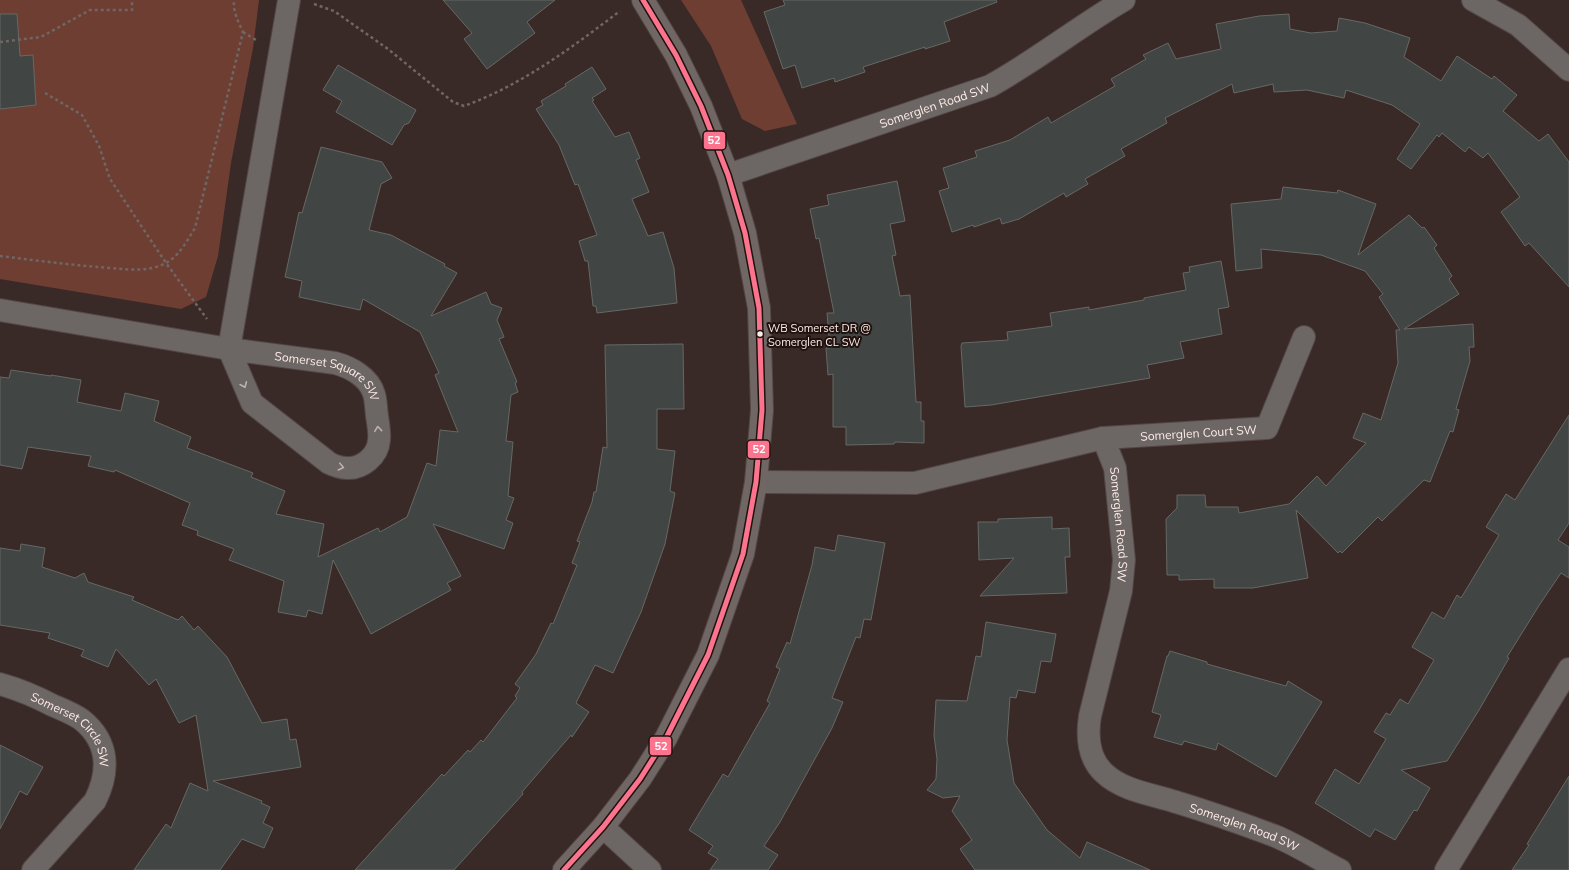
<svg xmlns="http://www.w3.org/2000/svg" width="1569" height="870" font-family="Mulish,sans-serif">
  <rect width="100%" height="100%" fill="#392a27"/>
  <g fill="#6f3e32">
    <path d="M 0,0 L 259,0 L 253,48 L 231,163 L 218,256 L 206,297 L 181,309 L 0,279 Z"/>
    <path d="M 681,0 L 741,0 L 797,124 L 765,131 L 742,119 L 711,46 Z"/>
  </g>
  <g fill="#414543" stroke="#676865">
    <path d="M 443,0 L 555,0 L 527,22 L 535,33 L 487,69 L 464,39 L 472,33 Z"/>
    <path d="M 783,0 L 996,0 L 997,2 L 944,22 L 950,41 L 925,49 L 925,47 L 863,67 L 865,72 L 835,82 L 834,78 L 802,88 L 795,65 L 783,69 L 764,12 L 785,5 Z"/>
    <path d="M 0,14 L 17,14 L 20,56 L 33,55 L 36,105 L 0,109 Z"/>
    <path d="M 1289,14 L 1290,29 L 1311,33 L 1337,31 L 1339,18 L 1365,23 L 1410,38 L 1404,57 L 1441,81 L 1457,56 L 1492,79 L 1494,76 L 1517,95 L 1503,111 L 1539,141 L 1548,134 L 1569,162 L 1569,287 L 1529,243 L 1525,246 L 1501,212 L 1520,197 L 1488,153 L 1483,158 L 1469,147 L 1465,152 L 1442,133 L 1439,137 L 1437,135 L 1411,169 L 1397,159 L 1420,124 L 1392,105 L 1346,90 L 1344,98 L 1307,90 L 1274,92 L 1273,84 L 1234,93 L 1232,84 L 1165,118 L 1167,123 L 1121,149 L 1125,156 L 1085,179 L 1088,184 L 1066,197 L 1064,193 L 1019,219 L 1002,224 L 1000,218 L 974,227 L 973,225 L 952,232 L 939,191 L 949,188 L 943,168 L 977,157 L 975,151 L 1010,140 L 1048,117 L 1051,123 L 1115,86 L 1111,79 L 1146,59 L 1143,55 L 1168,43 L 1176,59 L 1221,49 L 1216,24 L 1259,16 Z"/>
    <path d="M 338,65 L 416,110 L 409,123 L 404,125 L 392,145 L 336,112 L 342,101 L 323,90 Z"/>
    <path d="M 592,67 L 606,89 L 592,98 L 594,100 L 592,101 L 615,137 L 629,132 L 640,158 L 636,160 L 649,192 L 632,199 L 648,236 L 663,232 L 674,268 L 677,303 L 597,313 L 596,306 L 593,306 L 588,261 L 585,261 L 579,241 L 597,235 L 578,184 L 575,185 L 559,145 L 536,109 L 543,105 L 541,101 L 566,86 L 565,84 Z"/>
    <path d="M 321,147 L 382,162 L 392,178 L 381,184 L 369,230 L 391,235 L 445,264 L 444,266 L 457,273 L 431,316 L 486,292 L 491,304 L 502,308 L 497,320 L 504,337 L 499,339 L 517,382 L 515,383 L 518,392 L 511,395 L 506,441 L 513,442 L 508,496 L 514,498 L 506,520 L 513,523 L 504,549 L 433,524 L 461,576 L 447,583 L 451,590 L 371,634 L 333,560 L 322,614 L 308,610 L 306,617 L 278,612 L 284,581 L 229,560 L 234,549 L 197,535 L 198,531 L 182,525 L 190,503 L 115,470 L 114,472 L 88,466 L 91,456 L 28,447 L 22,469 L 0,465 L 0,377 L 9,378 L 11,370 L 51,376 L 51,375 L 81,380 L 77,402 L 121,411 L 125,393 L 159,401 L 154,421 L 191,437 L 187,448 L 253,473 L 251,477 L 285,491 L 276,514 L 324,524 L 318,557 L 378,528 L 380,532 L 407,517 L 427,463 L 436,466 L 440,430 L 458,432 L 435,375 L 439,373 L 420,332 L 363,299 L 360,310 L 299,297 L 302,281 L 285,277 L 299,212 L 302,213 Z"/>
    <path d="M 897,181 L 905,221 L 890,224 L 896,255 L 892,256 L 900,296 L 910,295 L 916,402 L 921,402 L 921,421 L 924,421 L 924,443 L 895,442 L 894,444 L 846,445 L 846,427 L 833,427 L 833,374 L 828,375 L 826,348 L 830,348 L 827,313 L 834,313 L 819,238 L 816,239 L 810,209 L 829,205 L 827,195 Z"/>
    <path d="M 1283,187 L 1337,193 L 1338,190 L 1376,204 L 1358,255 L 1409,215 L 1422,228 L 1424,227 L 1437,245 L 1434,248 L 1452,276 L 1449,279 L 1459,294 L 1404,329 L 1473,324 L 1474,347 L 1469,347 L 1470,361 L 1456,409 L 1459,410 L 1453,432 L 1450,431 L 1430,482 L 1424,480 L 1382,521 L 1378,517 L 1342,553 L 1340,551 L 1338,553 L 1296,510 L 1308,578 L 1253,588 L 1214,588 L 1214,579 L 1179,580 L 1179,575 L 1167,575 L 1166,519 L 1177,508 L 1177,495 L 1205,495 L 1206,507 L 1238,507 L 1239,513 L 1289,504 L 1317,476 L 1326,486 L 1366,443 L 1353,438 L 1363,413 L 1381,420 L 1398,363 L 1396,330 L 1400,330 L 1379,297 L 1383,294 L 1365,271 L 1321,255 L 1261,249 L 1262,268 L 1236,271 L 1231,204 L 1281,199 Z"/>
    <path d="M 1221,261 L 1229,307 L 1218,309 L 1222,334 L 1180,342 L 1184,358 L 1147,365 L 1150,378 L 991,405 L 965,407 L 961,346 L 962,343 L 1008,340 L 1007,332 L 1052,326 L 1050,313 L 1089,307 L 1089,310 L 1144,300 L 1144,298 L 1186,290 L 1183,273 L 1190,272 L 1189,267 Z"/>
    <path d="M 683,344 L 684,409 L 657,409 L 657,449 L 675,451 L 670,491 L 675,493 L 665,544 L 641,612 L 613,673 L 595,665 L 576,703 L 589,712 L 572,737 L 571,735 L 522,792 L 523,794 L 454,870 L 355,870 L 442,774 L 444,776 L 468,750 L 470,752 L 481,740 L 483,742 L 517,698 L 515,696 L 520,688 L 515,684 L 536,654 L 551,623 L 553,624 L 577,565 L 572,563 L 580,542 L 577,541 L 592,502 L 594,492 L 596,492 L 603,447 L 607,448 L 605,345 Z"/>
    <path d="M 1569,415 L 1569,523 L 1558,540 L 1569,547 L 1569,578 L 1561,573 L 1540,604 L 1507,657 L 1509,658 L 1479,710 L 1447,761 L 1401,770 L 1430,788 L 1417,811 L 1414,810 L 1395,840 L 1375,829 L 1370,837 L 1315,803 L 1335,769 L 1359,784 L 1386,739 L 1374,732 L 1386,713 L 1390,715 L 1400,699 L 1408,704 L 1434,660 L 1412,647 L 1432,612 L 1444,619 L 1457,595 L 1461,598 L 1499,535 L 1486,527 L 1506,494 L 1515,500 Z"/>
    <path d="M 1052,517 L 1052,529 L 1069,528 L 1070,557 L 1065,557 L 1067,593 L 980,596 L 1014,558 L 979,560 L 978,522 L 998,522 L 998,519 Z"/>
    <path d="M 838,535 L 885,543 L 871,620 L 864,619 L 860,638 L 856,637 L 832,698 L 843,702 L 832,728 L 780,822 L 764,846 L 778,855 L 768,870 L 710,870 L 718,859 L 708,853 L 713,846 L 689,830 L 723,774 L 728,777 L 770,703 L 767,701 L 780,669 L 776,667 L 787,642 L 790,644 L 812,565 L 815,547 L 835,551 Z"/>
    <path d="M 21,544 L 45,548 L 42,567 L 75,578 L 84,573 L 88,582 L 134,597 L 132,600 L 178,620 L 182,616 L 194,630 L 198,626 L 227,657 L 262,723 L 287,719 L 290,740 L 296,739 L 301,767 L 213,781 L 262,801 L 261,803 L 270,807 L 263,823 L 273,828 L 264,848 L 242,839 L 220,870 L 134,870 L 166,824 L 171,828 L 190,783 L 208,791 L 196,715 L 179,723 L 156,679 L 149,685 L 116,649 L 108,667 L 81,656 L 84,650 L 48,638 L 50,633 L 0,625 L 0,548 L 20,551 Z"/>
    <path d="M 986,622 L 1056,634 L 1051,662 L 1041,661 L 1035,693 L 1018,690 L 1016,698 L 1010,697 L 1007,740 L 1014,783 L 1047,830 L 1080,858 L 1087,842 L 1150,870 L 975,870 L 960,849 L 972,840 L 952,811 L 960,796 L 943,798 L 927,790 L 936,779 L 937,759 L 934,735 L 936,700 L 967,701 L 976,656 L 981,657 Z"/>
    <path d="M 1170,651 L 1207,662 L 1207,664 L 1286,686 L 1288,681 L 1322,702 L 1276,777 L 1218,743 L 1216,750 L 1184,741 L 1182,745 L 1154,737 L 1161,715 L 1152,712 L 1167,656 L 1168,656 Z"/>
    <path d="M 0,745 L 43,767 L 27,795 L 20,791 L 0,829 Z"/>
    <path d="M 1569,776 L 1569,870 L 1512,870 L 1529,845 L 1527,844 Z"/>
  </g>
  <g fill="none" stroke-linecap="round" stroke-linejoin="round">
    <defs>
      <g id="street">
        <path d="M 1473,0 L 1518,25 L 1569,70"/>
        <path id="s1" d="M 728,175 L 990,86 C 1037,60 1078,27 1124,0"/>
        <path id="s2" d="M 0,310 L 229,349 L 335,363 C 350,367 369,377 374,394 C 376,400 376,409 377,416 C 378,423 380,433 379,440 C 378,456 362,469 347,468 C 341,468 335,466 329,463 L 252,403 L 229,349 L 289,0"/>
        <path id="s3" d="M 1103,438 L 1115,468 L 1124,560 L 1121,591 L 1090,716 C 1087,735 1088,758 1104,773 C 1123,791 1152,794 1176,802 C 1209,812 1243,824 1275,836 C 1297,845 1318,859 1340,870"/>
        <path id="s4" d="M 756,482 L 915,483 L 1103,438 L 1267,428 L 1304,337"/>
        <path id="s5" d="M 0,684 C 18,689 35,696 52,705 C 61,709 74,714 82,720 C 109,742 110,771 95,801 L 33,870"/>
        <path d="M 603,827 L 650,870"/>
        <path d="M 1446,870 L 1569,669"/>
      </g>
      <path id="secondary" d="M 564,870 L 603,827 L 640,779 L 666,738 L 708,655 L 743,554 L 756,482 L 762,410 L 759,308 L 745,233 L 728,175 L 701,106 L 676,55 L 643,0"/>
    </defs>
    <use href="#street" stroke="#534644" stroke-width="24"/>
    <use href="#secondary" stroke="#534644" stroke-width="24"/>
    <g stroke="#706664" stroke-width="2.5" stroke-dasharray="3 3" stroke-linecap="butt">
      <path d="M 314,4 L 334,11 L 388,49 L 453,102 L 464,106 C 522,85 571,48 620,11"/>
      <path d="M 243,32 L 256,40"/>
      <path d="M 0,42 L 41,37 L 90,10 L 132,10 L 132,0"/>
      <path d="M 45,93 L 82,115 L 99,146 L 110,179 L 166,263 L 207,319"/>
      <path d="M 0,256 C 32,260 64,264 97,267 C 118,268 146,274 166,263 C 179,256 187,241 195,228 L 243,32 C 238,21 233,12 234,0"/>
    </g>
    <use href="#street" stroke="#6c6664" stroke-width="22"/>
    <use href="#secondary" stroke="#706765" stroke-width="22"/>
    <defs>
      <path id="bus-1" d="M 564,870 L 603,827 L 640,779 L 666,738 L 708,655 L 743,554 L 756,482 L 762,410 L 759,308 L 745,233 L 728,175 L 701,106 L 676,55 L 643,0"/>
    </defs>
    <use href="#bus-1" stroke="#1f120f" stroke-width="8"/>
    <use href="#bus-1" stroke="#fc738d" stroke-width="5"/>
  </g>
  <defs><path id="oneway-chevron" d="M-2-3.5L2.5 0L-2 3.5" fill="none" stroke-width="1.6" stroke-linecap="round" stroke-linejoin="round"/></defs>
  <g stroke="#bdb0ac">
    <use href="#oneway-chevron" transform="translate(244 385) rotate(67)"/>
    <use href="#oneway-chevron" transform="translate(378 429) rotate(-96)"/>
    <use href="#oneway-chevron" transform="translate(341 467) rotate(13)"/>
  </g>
  <circle fill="#ffece7" stroke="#1f120f" stroke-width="1.5" cx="760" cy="334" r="3.5"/>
  <g text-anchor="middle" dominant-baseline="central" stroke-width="4" stroke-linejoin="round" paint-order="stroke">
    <g font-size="11" fill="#ffece7" stroke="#1f120f" text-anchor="start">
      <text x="768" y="328">WB Somerset DR @<tspan x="768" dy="14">Somerglen CL SW</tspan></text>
    </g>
    <g font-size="12" fill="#ffece7" stroke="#1f120f">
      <text stroke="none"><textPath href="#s1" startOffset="218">Somerglen Road SW</textPath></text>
      <text stroke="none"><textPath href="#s2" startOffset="338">Somerset Square SW</textPath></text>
      <text stroke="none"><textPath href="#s4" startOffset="448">Somerglen Court SW</textPath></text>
      <text stroke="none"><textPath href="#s3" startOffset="89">Somerglen Road SW</textPath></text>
      <text stroke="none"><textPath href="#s5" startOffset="89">Somerset Circle SW</textPath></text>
      <text stroke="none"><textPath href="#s3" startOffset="497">Somerglen Road SW</textPath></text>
    </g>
  </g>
  <g stroke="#1f120f" stroke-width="1.5">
    <rect x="703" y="131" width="23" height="19" rx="4" fill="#fc738d"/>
    <rect x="747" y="440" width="23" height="19" rx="4" fill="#fc738d"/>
    <rect x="649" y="736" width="23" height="20" rx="4" fill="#fc738d"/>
  </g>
  <g font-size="11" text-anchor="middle" font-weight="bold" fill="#fff">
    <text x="714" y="144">52</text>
    <text x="759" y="453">52</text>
    <text x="661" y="750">52</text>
  </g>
</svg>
